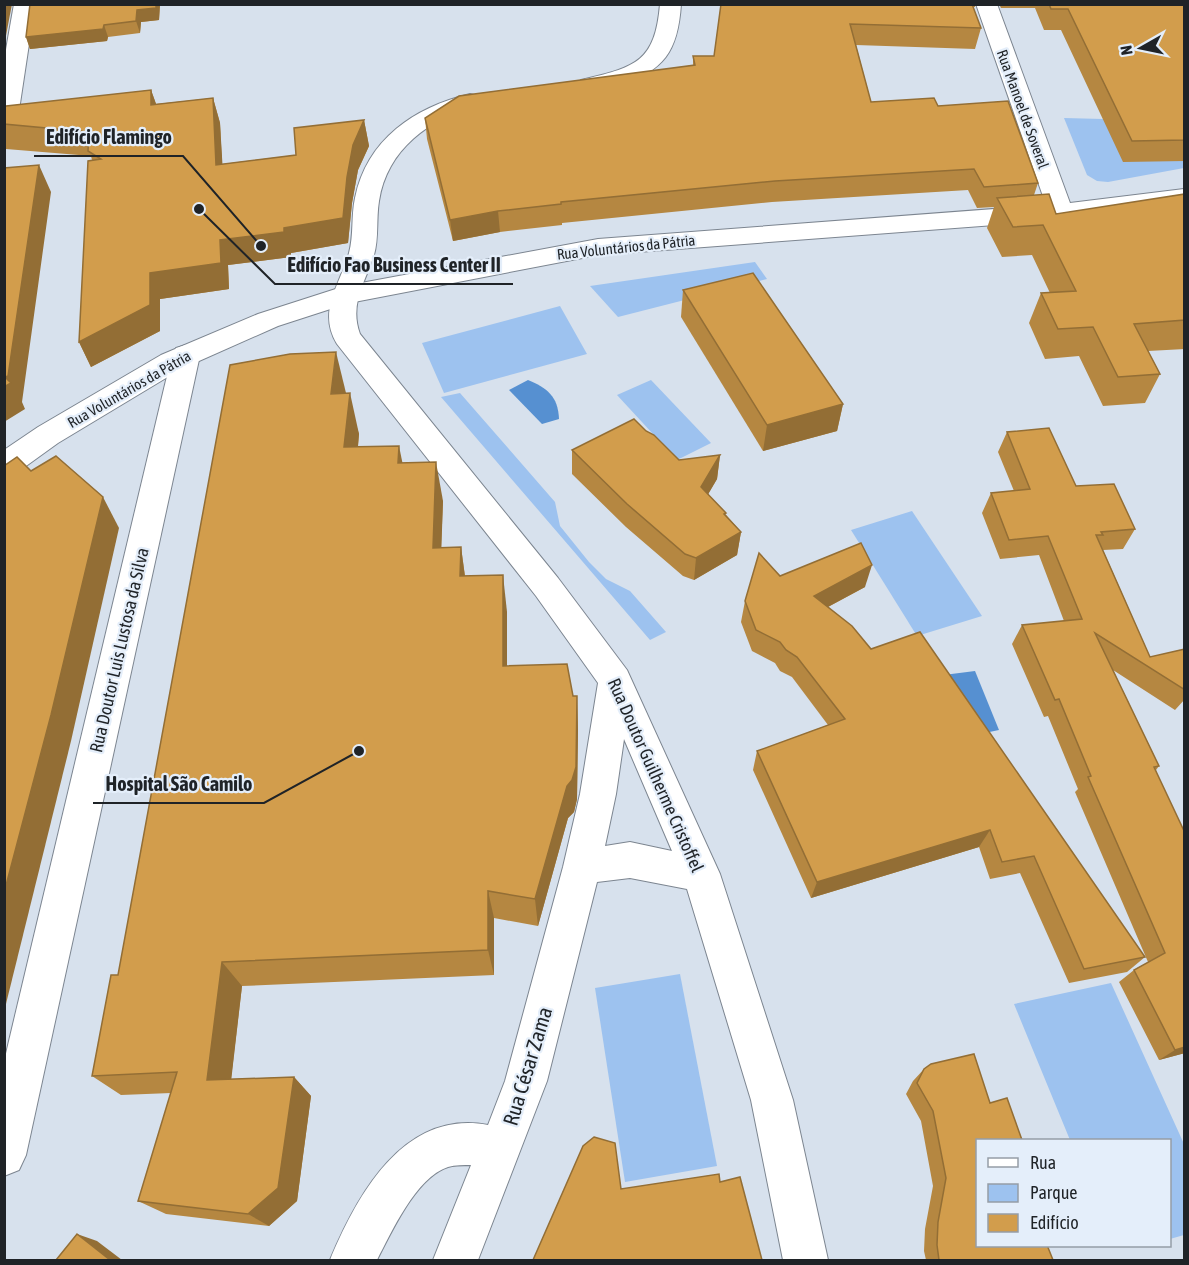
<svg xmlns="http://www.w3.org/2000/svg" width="1189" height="1265" font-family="'Asap Condensed',sans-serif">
  <rect width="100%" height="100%" fill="#d7e1ed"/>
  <g fill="#9dc2ef">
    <path d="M 1064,118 L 1103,119 L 1184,161 L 1184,168 L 1108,182 L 1097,181 L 1087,175 Z"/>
    <path d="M 755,262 L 767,279 L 618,317 L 590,286 Z"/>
    <path d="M 560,306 L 587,354 L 444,393 L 422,343 Z"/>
    <path d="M 651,380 L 711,443 L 677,460 L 617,395 Z"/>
    <path d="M 460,393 L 555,502 L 560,526 L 589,562 L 606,579 L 630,591 L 666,632 L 650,640 L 441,397 Z"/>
    <path d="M 912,511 L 982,616 L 917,636 L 851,530 Z"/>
    <path d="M 680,974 L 717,1166 L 625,1182 L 595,988 Z"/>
    <path d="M 1111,983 L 1184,1144 L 1184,1235 L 1170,1239 L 1170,1140 L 1070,1140 L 1014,1004 Z"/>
  </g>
  <g fill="#5690d1">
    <path d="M 528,380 C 547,388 558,396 559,419 L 542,424 L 509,390 Z"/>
    <path d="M 975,671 L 999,730 L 975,735 L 928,677 Z"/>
  </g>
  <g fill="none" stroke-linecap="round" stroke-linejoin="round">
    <defs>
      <g id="minor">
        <path d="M 14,4 L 35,4 L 16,130 L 12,135 L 4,137 L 4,61 Z"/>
        <path d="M 660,4 L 681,4 C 678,51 664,72 618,85 C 606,88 593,93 581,90 L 578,85 L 581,80 C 634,67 655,64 660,4 Z"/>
        <path d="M 470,94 L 478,96 L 481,101 L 478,106 C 430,118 387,149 379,201 C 376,219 379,238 374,255 C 365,283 349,304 360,334 L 558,578 L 627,670 L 720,874 L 793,1100 L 828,1260 L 783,1260 L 751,1100 L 687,889 L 630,878 L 597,882 L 547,1081 L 478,1260 L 433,1260 L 471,1165 C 464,1165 455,1165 448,1167 C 416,1177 391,1233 377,1260 L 330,1260 C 357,1195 404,1109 488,1125 L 505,1081 L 563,867 L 580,794 L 598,683 L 536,596 L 337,344 C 317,311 340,285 349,253 C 354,235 351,216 355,198 C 367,139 415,107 470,94 ZM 624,739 L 672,851 L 630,842 L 605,846 L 616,794 Z"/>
        <path d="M 186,345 L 196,348 L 200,355 L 26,1155 L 19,1170 L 4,1176 L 4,1062 L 172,355 L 176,348 Z"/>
      </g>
      <path id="major" d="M 976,4 L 997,4 L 1070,203 L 1184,189 L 1184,204 L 1061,220 L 598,255 L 349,303 L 278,326 L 181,369 L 58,443 L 15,474 L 4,477 L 4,450 L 38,427 L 161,355 L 258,314 L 345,286 L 598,239 L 1046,205 Z"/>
    </defs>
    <use href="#minor" stroke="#7c8590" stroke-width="2"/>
    <use href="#major" stroke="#7c8590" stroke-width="2"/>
    <use href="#minor" fill="#fff" fill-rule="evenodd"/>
    <use href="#major" fill="#fff" fill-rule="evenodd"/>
  </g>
  <g fill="#b58741">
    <path d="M 30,4 L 160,4 L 159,20 L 141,22 L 140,33 L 108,37 L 107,41 L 30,49 L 26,37 Z"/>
    <path d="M 721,4 L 975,4 L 975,7 L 972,7 L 981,28 L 975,49 L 856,45 L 871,102 L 938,106 L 1038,183 L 1034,195 L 1056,214 L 1185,194 L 1185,349 L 1148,351 L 1160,374 L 1145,403 L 1103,406 L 1079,356 L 1045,359 L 1029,323 L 1041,293 L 1050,293 L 1032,255 L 1002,257 L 987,228 L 994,207 L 977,208 L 968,190 L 772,202 L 562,223 L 562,225 L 500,232 L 453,241 L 427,139 L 425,118 L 693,65 L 693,56 L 714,56 Z"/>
    <path d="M 999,4 L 1185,4 L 1185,161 L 1123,162 L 1061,30 L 1044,30 L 1035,8 L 1001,8 Z"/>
    <path d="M 151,90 L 156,104 L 213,98 L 220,123 L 222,164 L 296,155 L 364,120 L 369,146 L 358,170 L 352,203 L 348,243 L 291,253 L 291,257 L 228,265 L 229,289 L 160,299 L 160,331 L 91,367 L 79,342 L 92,160 L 91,156 L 6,149 L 4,146 L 4,107 Z"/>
    <path d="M 683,290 L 843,404 L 837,431 L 763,451 L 681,317 Z"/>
    <path d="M 346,394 L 359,434 L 358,447 L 402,463 L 443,501 L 441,548 L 461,547 L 465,576 L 507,612 L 507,666 L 573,696 L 577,696 L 578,730 L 577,799 L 574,812 L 568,818 L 538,926 L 494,918 L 494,975 L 242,986 L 231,1079 L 294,1077 L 311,1096 L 297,1201 L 269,1226 L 166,1214 L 138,1201 L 171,1093 L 121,1095 L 92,1076 Z"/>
    <path d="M 646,431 L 679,460 L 720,455 L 717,479 L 708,494 L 741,532 L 737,555 L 694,580 L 683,576 L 626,527 L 572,474 L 572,450 Z"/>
    <path d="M 1007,432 L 1076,486 L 1135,529 L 1123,549 L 1103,550 L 1150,657 L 1185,649 L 1185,699 L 1175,710 L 1113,670 L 1159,766 L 1156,770 L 1185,1053 L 1159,1060 L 1119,982 L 1134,970 L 1148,962 L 1075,792 L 1078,789 L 1048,716 L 1044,717 L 1012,644 L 1022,625 L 1064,621 L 1039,555 L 1000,559 L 982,513 L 991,493 L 1014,491 L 998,452 Z"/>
    <path d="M 780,576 L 865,587 L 828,607 L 1145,957 L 1127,972 L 1069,983 L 1020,873 L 990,879 L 979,847 L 811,898 L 753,770 L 757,751 L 828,725 L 792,677 L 780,671 L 775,663 L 752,651 L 741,622 L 745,601 Z"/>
    <path d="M 924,1069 L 978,1140 L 1053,1260 L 926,1260 L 924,1251 L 925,1229 L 933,1186 L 921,1121 L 906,1094 L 913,1081 Z"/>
  </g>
  <g fill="#936e35">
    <path d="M 5,4 L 12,4 L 4,46 L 4,7 Z"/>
    <path d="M 156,4 L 160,4 L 159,20 L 141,22 L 140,33 L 136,21 L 137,10 Z"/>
    <path d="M 104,25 L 108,37 L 107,41 L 30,49 L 26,37 Z"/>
    <path d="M 151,90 L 160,115 L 151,105 Z"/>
    <path d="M 213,98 L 220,123 L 224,190 L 216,165 Z"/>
    <path d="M 364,120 L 369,146 L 358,170 L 352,203 L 348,243 L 291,253 L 291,257 L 228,265 L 229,289 L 160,299 L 160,331 L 91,367 L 79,342 L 150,273 L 220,240 L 284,228 L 347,177 L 353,145 Z"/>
    <path d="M 39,165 L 51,192 L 22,402 L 25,409 L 4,422 L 5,377 Z"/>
    <path d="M 498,211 L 500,232 L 453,241 L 450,220 Z"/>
    <path d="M 336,352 L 346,393 L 331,394 Z"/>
    <path d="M 350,393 L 359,434 L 354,487 L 344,447 Z"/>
    <path d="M 843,404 L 837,431 L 763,451 L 767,425 Z"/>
    <path d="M 399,446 L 407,485 L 398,463 Z"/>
    <path d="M 720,455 L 717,479 L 699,510 L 701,487 Z"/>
    <path d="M 436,462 L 443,501 L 440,586 L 433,548 Z"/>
    <path d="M 103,497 L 119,528 L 71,741 L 4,1012 L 4,893 Z"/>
    <path d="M 741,532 L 737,555 L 694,580 L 696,558 Z"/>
    <path d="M 461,547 L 466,585 L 460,576 Z"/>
    <path d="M 872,565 L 865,587 L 809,617 L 814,596 Z"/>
    <path d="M 503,575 L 507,612 L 507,701 L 503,666 Z"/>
    <path d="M 577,696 L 578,730 L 577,799 L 574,812 L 568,818 L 538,926 L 535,899 Z"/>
    <path d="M 990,830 L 979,847 L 811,898 L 817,882 Z"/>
    <path d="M 488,891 L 494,918 L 494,975 L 488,950 Z"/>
    <path d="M 222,962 L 242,986 L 229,1099 L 207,1080 Z"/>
    <path d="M 1185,1047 L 1185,1053 L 1159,1060 L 1175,1050 Z"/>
    <path d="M 294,1077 L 311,1096 L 297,1201 L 269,1226 L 248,1214 Z"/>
    <path d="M 77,1234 L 97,1241 L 122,1260 L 110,1260 Z"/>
  </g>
  <g fill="#d29d4c" stroke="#936e35" stroke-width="1.5">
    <path d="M 30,4 L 156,4 L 156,8 L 137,10 L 136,21 L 104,25 L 103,29 L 26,37 Z"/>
    <path d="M 721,4 L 972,4 L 981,28 L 850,24 L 871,102 L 934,98 L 938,106 L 1008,101 L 1038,183 L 984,187 L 974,169 L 775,181 L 561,202 L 561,204 L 498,211 L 450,220 L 425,118 L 459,96 L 695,65 L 693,56 L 714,56 Z"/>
    <path d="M 1049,4 L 1185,4 L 1185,140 L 1132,141 L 1068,9 L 1051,9 Z"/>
    <path d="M 151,90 L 151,105 L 213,98 L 216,165 L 296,155 L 294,128 L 364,120 L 353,145 L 347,177 L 343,218 L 284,228 L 284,232 L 220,240 L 221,263 L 150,273 L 150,305 L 79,342 L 88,161 L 101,159 L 88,151 L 89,132 L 4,124 L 4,107 L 6,106 Z"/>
    <path d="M 39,165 L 8,376 L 5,377 L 11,383 L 4,387 L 4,168 Z"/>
    <path d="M 1049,194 L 1056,214 L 1185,194 L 1185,320 L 1134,324 L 1160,374 L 1118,377 L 1093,327 L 1058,329 L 1041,293 L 1076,291 L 1043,225 L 1013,227 L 997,198 Z"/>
    <path d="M 753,273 L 843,404 L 767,425 L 683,290 Z"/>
    <path d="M 336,352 L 331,394 L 350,393 L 344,447 L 399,446 L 398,463 L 436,462 L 433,548 L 461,547 L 460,576 L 503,575 L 503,666 L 567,664 L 573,696 L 577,696 L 576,767 L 572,780 L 567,786 L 535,899 L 488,891 L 488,950 L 222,962 L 207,1080 L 294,1077 L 278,1188 L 248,1214 L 138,1201 L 177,1072 L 92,1076 L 111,975 L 118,975 L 230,365 L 290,354 Z"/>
    <path d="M 634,419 L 646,431 L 654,435 L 679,460 L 720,455 L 701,487 L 726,513 L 724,514 L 741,532 L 696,558 L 685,554 L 627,504 L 572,450 Z"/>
    <path d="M 1049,428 L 1076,486 L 1114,484 L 1135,529 L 1101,532 L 1103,535 L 1096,535 L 1150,657 L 1185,649 L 1185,690 L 1095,633 L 1159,766 L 1154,767 L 1185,833 L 1185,1047 L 1175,1050 L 1134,970 L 1165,953 L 1088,777 L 1091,776 L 1059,699 L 1055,700 L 1022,625 L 1082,619 L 1048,536 L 1009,540 L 991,493 L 1030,489 L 1007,432 Z"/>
    <path d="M 56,456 L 103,497 L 51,715 L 4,893 L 4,466 L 17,457 L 31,471 Z"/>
    <path d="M 861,543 L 872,565 L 814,596 L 852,626 L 871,649 L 920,632 L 1145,957 L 1084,969 L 1034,856 L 1002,862 L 990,830 L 817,882 L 757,751 L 845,719 L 797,657 L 786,650 L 780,642 L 756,630 L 745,601 L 759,553 L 780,576 Z"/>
    <path d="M 974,1054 L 990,1103 L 1007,1098 L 1022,1140 L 978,1140 L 978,1245 L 1047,1245 L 1053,1260 L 939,1260 L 937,1245 L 938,1222 L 946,1178 L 933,1111 L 917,1083 L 924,1069 L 931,1064 Z"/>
    <path d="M 594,1137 L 615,1143 L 621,1189 L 719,1174 L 720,1182 L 740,1177 L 762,1260 L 533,1260 L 583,1146 Z"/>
    <path d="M 77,1234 L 110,1260 L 56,1260 Z"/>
  </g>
  <g text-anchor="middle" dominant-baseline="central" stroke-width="4.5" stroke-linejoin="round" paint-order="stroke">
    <g font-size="15" fill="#1f2327" stroke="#e4eefa">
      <text transform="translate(1023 109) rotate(70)">Rua Manoel de Soveral</text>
      <text transform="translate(626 247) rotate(-6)">Rua Voluntários da Pátria</text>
      <text transform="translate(129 389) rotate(-30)">Rua Voluntários da Pátria</text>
    </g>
    <g font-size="18" fill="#1f2327" stroke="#e4eefa">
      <text transform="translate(119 650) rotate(-77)">Rua Doutor Luis Lustosa da Silva</text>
      <text transform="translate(656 775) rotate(66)">Rua Doutor Guilherme Cristoffel</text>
    </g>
    <g font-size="21" fill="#1f2327" stroke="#e4eefa">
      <text transform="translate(527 1066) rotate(-73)">Rua César Zama</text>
    </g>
  </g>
  <path fill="none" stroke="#1f2327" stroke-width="2" d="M261 246L183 156H34M199 209L275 284H513M359 751L264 803H93"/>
  <g fill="#1f2327" stroke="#e4eefa" stroke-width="2">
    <circle cx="261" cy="246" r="6"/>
    <circle cx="199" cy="209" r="6"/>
    <circle cx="359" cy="751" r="6"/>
  </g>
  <g font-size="20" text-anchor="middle" font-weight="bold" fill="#1f2327" stroke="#e4eefa" stroke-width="4.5" stroke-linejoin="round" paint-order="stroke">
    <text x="109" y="144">Edifício Flamingo</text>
    <text x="394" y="272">Edifício Fao Business Center II</text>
    <text x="179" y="791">Hospital São Camilo</text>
  </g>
  <rect width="1189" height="1265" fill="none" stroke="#1f2327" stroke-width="12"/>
  <rect x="976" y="1139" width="195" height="108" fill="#e4eefa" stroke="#959da6" stroke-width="1.5"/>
  <rect x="988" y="1158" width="30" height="9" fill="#ffffff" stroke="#959da6" stroke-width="1.5"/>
  <text x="1030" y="1169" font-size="18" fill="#1f2327">Rua</text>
  <rect x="988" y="1184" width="30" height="18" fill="#9dc2ef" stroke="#959da6" stroke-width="1.5"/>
  <text x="1030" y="1199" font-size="18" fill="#1f2327">Parque</text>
  <rect x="988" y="1214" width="30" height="18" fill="#d29d4c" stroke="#959da6" stroke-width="1.5"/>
  <text x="1030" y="1229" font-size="18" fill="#1f2327">Edifício</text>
  <g transform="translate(1141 48) rotate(261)" stroke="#e4eefa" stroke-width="4.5" paint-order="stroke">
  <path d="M0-4.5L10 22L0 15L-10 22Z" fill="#1f2327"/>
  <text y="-9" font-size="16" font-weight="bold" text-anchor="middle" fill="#1f2327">N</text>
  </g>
</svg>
